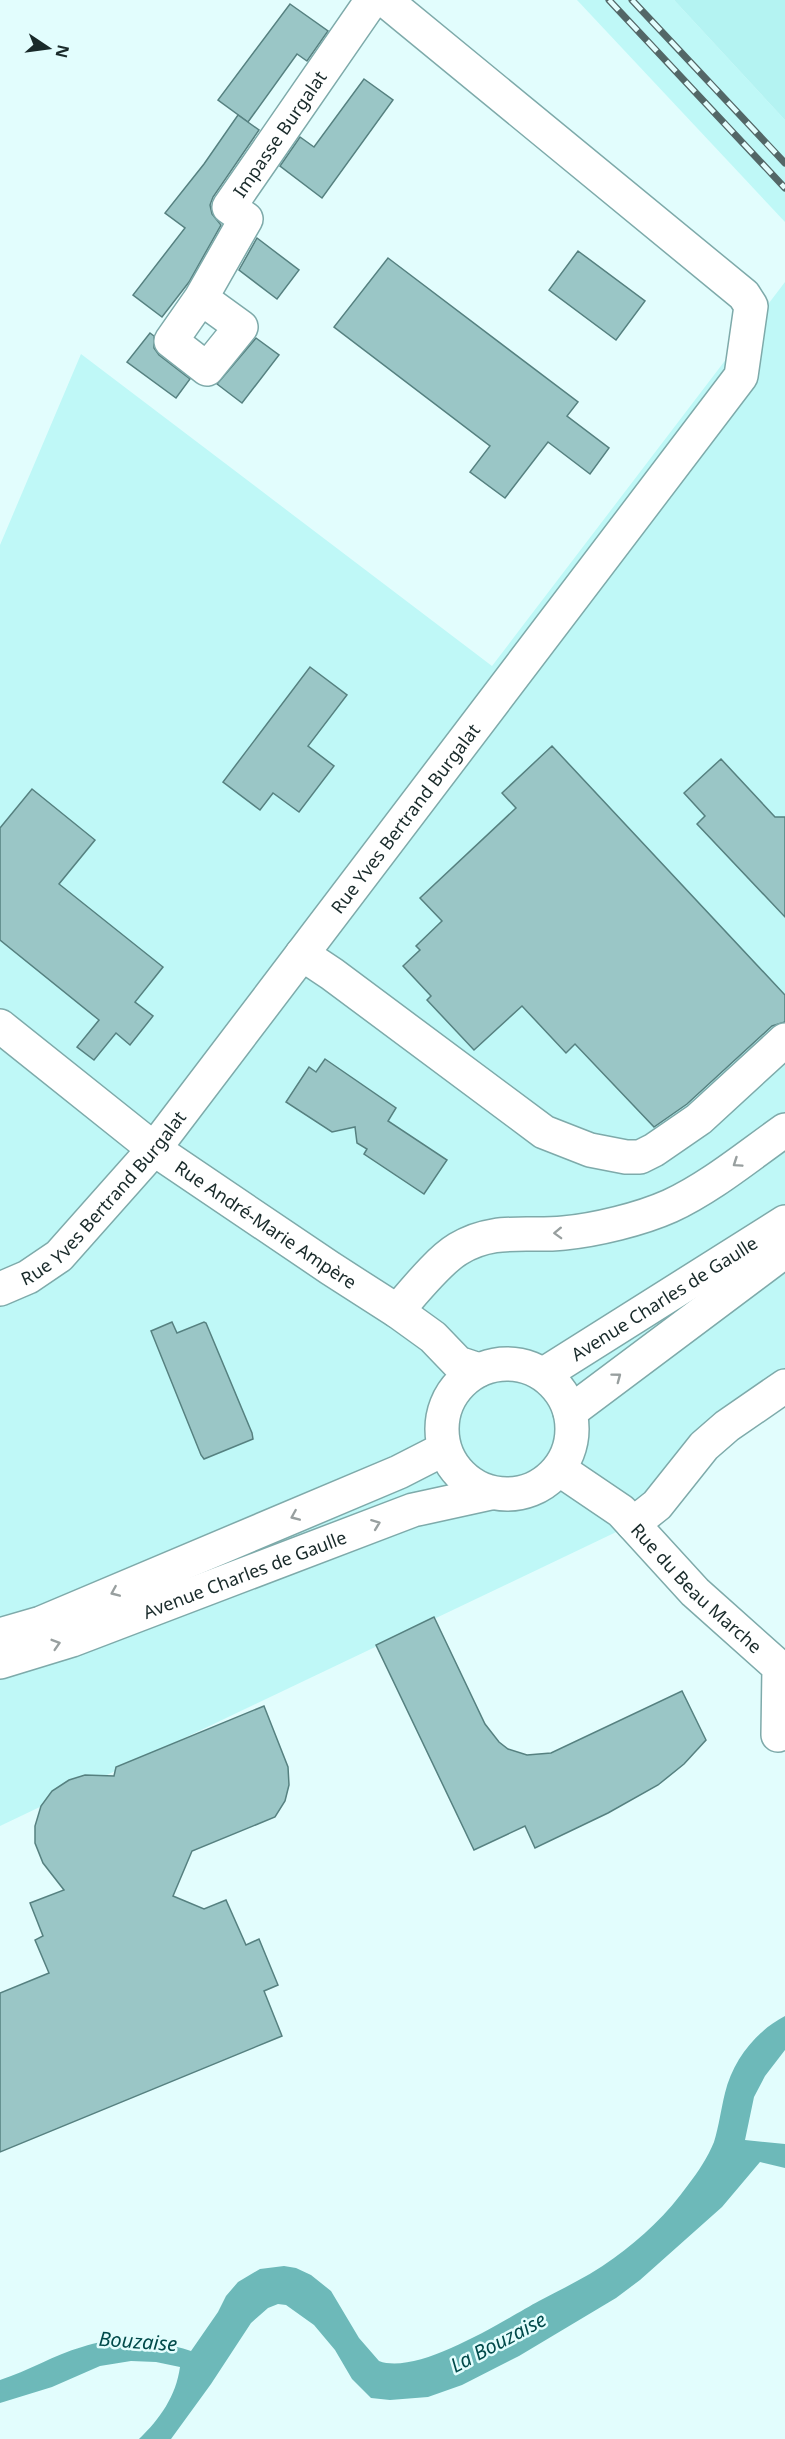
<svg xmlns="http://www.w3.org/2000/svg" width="785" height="2439" font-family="'Noto Sans',sans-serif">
  <rect width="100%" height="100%" fill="#e2fdfd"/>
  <g fill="#bff8f7">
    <path d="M 577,0 L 674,0 L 785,120 L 785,222 Z"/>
    <path d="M 785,282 L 785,1386 L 633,1524 L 0,1826 L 0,545 L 81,354 L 492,666 Z"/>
  </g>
  <path fill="#b4f3f2" d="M 674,0 L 785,0 L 785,120 Z"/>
  <path fill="#6db9b9" d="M 785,2016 L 785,2050 L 765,2076 L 754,2097 L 745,2140 L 785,2144 L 785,2168 L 760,2162 L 722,2207 L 640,2280 L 616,2298 L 519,2356 L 462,2385 L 428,2397 L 390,2400 L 371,2398 L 352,2379 L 335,2350 L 314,2325 L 286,2305 L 278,2304 L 268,2308 L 251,2323 L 211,2384 L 171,2439 L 139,2439 C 160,2419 176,2396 180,2367 L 156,2362 L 131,2361 L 100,2366 L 52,2387 L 0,2403 L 0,2380 C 28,2371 54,2355 82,2347 C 118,2335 156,2340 191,2351 L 218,2312 L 226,2296 L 238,2282 L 260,2269 L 284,2266 L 296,2268 L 311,2275 L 331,2291 L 359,2338 L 379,2361 C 418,2376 504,2320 539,2301 C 564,2288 591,2275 614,2258 C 642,2238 668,2213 688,2185 C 698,2172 708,2157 714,2142 C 719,2126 721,2109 725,2093 C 733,2060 756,2031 785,2016 Z"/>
  <g fill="#9ac6c6" stroke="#568180" stroke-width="1.5">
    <path d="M 290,4 L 328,31 L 307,61 L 297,54 L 248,122 L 218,100 Z"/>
    <path d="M 364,79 L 393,100 L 322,198 L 280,166 L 300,137 L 314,147 Z"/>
    <path d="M 238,115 L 259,130 L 213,197 L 210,205 L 212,214 L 221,225 L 189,282 L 162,317 L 133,295 L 185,228 L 165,213 L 204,164 Z"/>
    <path d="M 257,238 L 299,270 L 277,299 L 239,270 Z"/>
    <path d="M 578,251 L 645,301 L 616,340 L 549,290 Z"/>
    <path d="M 388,258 L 578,402 L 567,416 L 609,448 L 590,474 L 548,442 L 505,498 L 470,472 L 490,446 L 334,327 Z"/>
    <path d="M 150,333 L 154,336 L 154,348 L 159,355 L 190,379 L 176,398 L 127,362 Z"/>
    <path d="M 256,338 L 279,355 L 242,403 L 217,384 Z"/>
    <path d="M 310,667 L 347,695 L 308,746 L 334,766 L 299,812 L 273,793 L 260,810 L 223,782 Z"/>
    <path d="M 552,746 L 785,995 L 785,1022 L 772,1026 L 687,1104 L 654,1127 L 575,1044 L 566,1053 L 522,1006 L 474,1050 L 427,1000 L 431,996 L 403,966 L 420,950 L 416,946 L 442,921 L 420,898 L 516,808 L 502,793 Z"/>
    <path d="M 721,759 L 775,817 L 785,817 L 785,917 L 697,824 L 705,816 L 684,793 Z"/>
    <path d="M 32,789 L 95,840 L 59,884 L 163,967 L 135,1002 L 153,1016 L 130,1045 L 116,1033 L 94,1060 L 77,1047 L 99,1020 L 0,940 L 0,828 Z"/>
    <path d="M 325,1059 L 396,1108 L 388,1121 L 447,1160 L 424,1194 L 364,1154 L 367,1149 L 357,1143 L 355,1127 L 332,1132 L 286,1102 L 309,1067 L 316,1072 Z"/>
    <path d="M 172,1322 L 177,1333 L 204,1322 L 206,1323 L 252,1433 L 253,1439 L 204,1459 L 201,1455 L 151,1331 Z"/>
    <path d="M 434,1617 L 485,1724 L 499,1742 L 508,1749 L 527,1755 L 551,1753 L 682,1691 L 706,1740 L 684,1764 L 658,1785 L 608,1813 L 535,1848 L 525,1826 L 474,1850 L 376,1645 Z"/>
    <path d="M 264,1706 L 288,1767 L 289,1785 L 285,1801 L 275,1817 L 192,1851 L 173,1896 L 204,1909 L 226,1900 L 246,1945 L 259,1939 L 278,1985 L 264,1991 L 282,2036 L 0,2152 L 0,1993 L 49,1973 L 35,1940 L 43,1936 L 30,1903 L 64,1890 L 43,1863 L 35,1843 L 35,1826 L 41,1806 L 52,1791 L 69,1780 L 85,1775 L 114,1776 L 116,1767 Z"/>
  </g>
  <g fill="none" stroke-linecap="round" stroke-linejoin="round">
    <defs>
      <g id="minor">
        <path id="s1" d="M 201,298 L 241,327 L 207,369 L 171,341 L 201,298 L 246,219 L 229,207 L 372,0"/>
        <path d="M 302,954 L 332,974 L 544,1132 L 590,1150 L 626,1157 L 640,1157 L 654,1150 L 699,1119 L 785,1040"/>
        <path id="s2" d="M 0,1026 L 154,1149 L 330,1268 L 397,1311 L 433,1337 L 458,1363 L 479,1370"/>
        <path id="s3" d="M 0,1289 L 28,1277 L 59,1256 L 154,1149 L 741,376 L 751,306 L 744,295 L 385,0"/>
        <path id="s4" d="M 559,1469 L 621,1511 L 695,1592 L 779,1667 L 778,1735"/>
        <path d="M 633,1524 L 657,1505 L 704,1446 L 727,1426 L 785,1386"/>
      </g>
      <g id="major">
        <path d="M 397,1311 C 413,1293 438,1261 458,1249 C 494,1227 526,1237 564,1233 C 596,1230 641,1219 670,1206 C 711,1187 748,1156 785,1130"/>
        <circle cx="507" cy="1429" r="65"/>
        <path id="s5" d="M 544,1374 L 785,1222"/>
        <path d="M 570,1412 L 785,1251"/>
        <path d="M 0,1635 L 41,1623 L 399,1472 L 444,1449"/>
        <path id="s6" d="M 0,1662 L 72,1640 L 413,1510 L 491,1493"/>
      </g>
    </defs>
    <use href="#minor" stroke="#7eaaaa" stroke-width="36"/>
    <use href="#major" stroke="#7eaaaa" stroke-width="36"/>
    <use href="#minor" stroke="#fff" stroke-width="33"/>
    <use href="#major" stroke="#fff" stroke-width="33"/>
    <defs>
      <g id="rail">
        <path d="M 609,0 L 785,188"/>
        <path d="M 632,0 L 785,163"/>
      </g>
    </defs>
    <use href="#rail" stroke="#536767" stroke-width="7"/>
    <use href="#rail" stroke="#e2fdfd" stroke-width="4.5" stroke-dasharray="14" stroke-linecap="butt"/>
  </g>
  <defs><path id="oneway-chevron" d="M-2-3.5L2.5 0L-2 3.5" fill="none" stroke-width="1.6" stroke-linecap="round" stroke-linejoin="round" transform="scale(1.5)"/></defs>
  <g stroke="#989f9f">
    <use href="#oneway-chevron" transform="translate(737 1163) rotate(146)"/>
    <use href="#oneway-chevron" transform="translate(558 1233) rotate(178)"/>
    <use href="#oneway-chevron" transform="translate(617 1377) rotate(-37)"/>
    <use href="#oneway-chevron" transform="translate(295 1516) rotate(157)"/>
    <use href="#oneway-chevron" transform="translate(376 1524) rotate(-21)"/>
    <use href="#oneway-chevron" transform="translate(115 1592) rotate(157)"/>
    <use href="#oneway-chevron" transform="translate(56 1644) rotate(-17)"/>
  </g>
  <g text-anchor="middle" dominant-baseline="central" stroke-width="5" stroke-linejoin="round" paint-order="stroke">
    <g font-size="18" fill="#192a2a" stroke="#e2fdfd">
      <text stroke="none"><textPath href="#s1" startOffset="402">Impasse Burgalat</textPath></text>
      <text stroke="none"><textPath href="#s3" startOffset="626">Rue Yves Bertrand Burgalat</textPath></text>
      <text stroke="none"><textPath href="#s3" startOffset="140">Rue Yves Bertrand Burgalat</textPath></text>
      <text stroke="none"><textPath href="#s2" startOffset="332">Rue André-Marie Ampère</textPath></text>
      <text stroke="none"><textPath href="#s5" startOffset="142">Avenue Charles de Gaulle</textPath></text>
      <text stroke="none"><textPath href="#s6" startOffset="260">Avenue Charles de Gaulle</textPath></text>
      <text stroke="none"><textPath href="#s4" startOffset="183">Rue du Beau Marche</textPath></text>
    </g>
    <g font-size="20" font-style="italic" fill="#004a4a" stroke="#e2fdfd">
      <text transform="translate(138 2341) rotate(4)">Bouzaise</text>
      <text transform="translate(498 2342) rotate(-28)">La Bouzaise</text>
    </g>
  </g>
  <g transform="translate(48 48) rotate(103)" stroke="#e2fdfd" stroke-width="4.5" paint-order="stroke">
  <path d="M0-4.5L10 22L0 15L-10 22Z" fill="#192a2a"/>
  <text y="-9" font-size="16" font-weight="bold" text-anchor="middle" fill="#192a2a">N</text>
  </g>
</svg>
